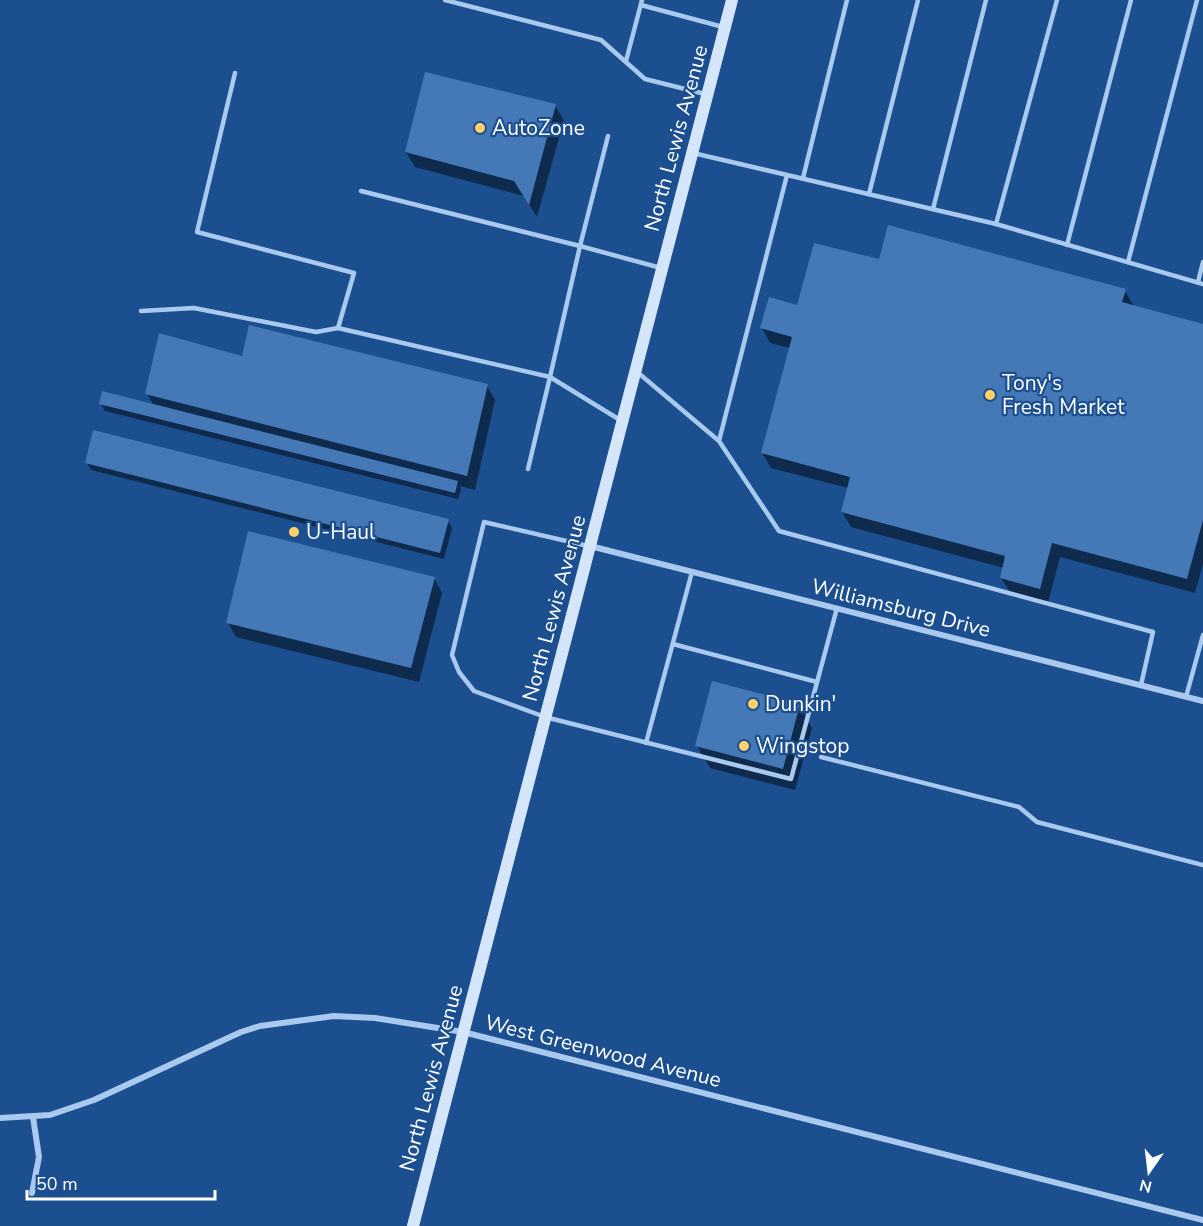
<svg xmlns="http://www.w3.org/2000/svg" width="1203" height="1226" font-family="'Nunito Sans',sans-serif">
  <rect width="100%" height="100%" fill="#1b4f8f"/>
  <g fill="#0007">
    <path d="M 555,106 L 564,120 L 537,217 L 524,196 L 415,167 L 406,152 Z"/>
    <path d="M 880,261 L 1125,291 L 1133,305 L 1203,325 L 1203,564 L 1195,593 L 1060,557 L 1048,603 L 1010,592 L 1001,578 L 1004,568 L 851,527 L 842,512 L 848,488 L 771,468 L 762,453 L 790,348 L 770,343 L 762,328 Z"/>
    <path d="M 243,358 L 487,386 L 495,400 L 475,490 L 459,486 L 461,489 L 458,499 L 105,411 L 101,404 L 154,406 L 147,393 Z"/>
    <path d="M 87,463 L 448,521 L 452,528 L 444,559 L 91,470 Z"/>
    <path d="M 434,578 L 442,593 L 419,682 L 236,637 L 228,623 Z"/>
    <path d="M 799,706 L 812,728 L 795,790 L 710,768 L 697,746 Z"/>
  </g>
  <g fill="#4478b7">
    <path d="M 425,72 L 556,104 L 529,205 L 514,181 L 405,152 Z"/>
    <path d="M 888,225 L 1126,289 L 1122,302 L 1203,324 L 1203,520 L 1187,579 L 1052,543 L 1040,589 L 1000,578 L 1005,556 L 841,512 L 850,477 L 761,453 L 792,337 L 760,328 L 769,297 L 797,305 L 814,243 L 879,259 Z"/>
    <path d="M 249,325 L 488,384 L 467,476 L 145,394 L 159,333 L 242,356 Z"/>
    <path d="M 102,391 L 458,481 L 455,493 L 99,404 Z"/>
    <path d="M 93,430 L 449,519 L 440,553 L 85,463 Z"/>
    <path d="M 248,531 L 435,577 L 411,668 L 226,623 Z"/>
    <path d="M 712,681 L 800,704 L 783,769 L 695,746 Z"/>
  </g>
  <g fill="none" stroke-linecap="round" stroke-linejoin="round">
    <g stroke="#a9c9ee" stroke-width="4.5">
      <path d="M 445,0 L 601,40 L 645,79 L 705,94"/>
      <path d="M 1057,0 L 996,224 L 1203,284"/>
      <path d="M 641,5 L 723,27"/>
      <path d="M 626,61 L 642,0"/>
      <path d="M 235,73 L 197,232 L 354,273 L 338,328"/>
      <path d="M 693,153 L 996,224"/>
      <path d="M 787,175 L 719,441 L 779,531 L 1153,632 L 1141,685"/>
      <path d="M 803,178 L 847,0"/>
      <path d="M 361,191 L 580,246 L 608,136"/>
      <path d="M 869,194 L 918,0"/>
      <path d="M 933,209 L 986,0"/>
      <path d="M 1067,245 L 1131,0"/>
      <path d="M 1128,262 L 1197,0"/>
      <path d="M 1198,282 L 1203,262"/>
      <path d="M 141,311 L 194,308 L 316,332 L 338,328 L 550,377 L 528,469"/>
      <path d="M 636,371 L 719,441"/>
      <path d="M 620,420 L 550,377 L 580,246 L 661,268"/>
      <path d="M 588,546 L 484,522 L 452,655 L 459,672 L 474,691 L 545,717 L 791,779 L 837,608"/>
      <path d="M 673,644 L 817,682"/>
      <path d="M 1186,697 L 1203,635"/>
      <path d="M 646,743 L 692,572"/>
      <path d="M 821,757 L 1019,807 L 1037,822 L 1203,865"/>
    </g>
    <g stroke="#a9c9ee" stroke-width="6">
      <path d="M 590,546 L 1203,701"/>
      <path d="M 0,1118 L 50,1115 L 94,1100 L 241,1032 L 260,1026 L 334,1016 L 375,1018 L 463,1032 L 1203,1220"/>
      <path d="M 32,1193 L 39,1157 L 33,1117"/>
    </g>
    <path stroke="#d6e6fa" stroke-width="12" d="M 413,1226 L 732,0"/>
  </g>
  <g fill="#ffd166" stroke="#1b4f8f" stroke-width="2">
    <circle cx="480" cy="128" r="6"/>
    <circle cx="990" cy="395" r="6"/>
    <circle cx="294" cy="532" r="6"/>
    <circle cx="753" cy="704" r="6"/>
    <circle cx="744" cy="746" r="6"/>
  </g>
  <g text-anchor="middle" dominant-baseline="central" stroke-width="4.5" stroke-linejoin="round" paint-order="stroke">
    <g font-size="21" fill="#fff" stroke="#1b4f8f" text-anchor="start">
      <text x="492" y="128">AutoZone</text>
      <text x="1002" y="383">Tony's<tspan x="1002" dy="24">Fresh Market</tspan></text>
      <text x="306" y="532">U-Haul</text>
      <text x="765" y="704">Dunkin'</text>
      <text x="756" y="746">Wingstop</text>
    </g>
    <g font-size="21" fill="#fff" stroke="#1b4f8f">
      <text transform="translate(676 138) rotate(-75)">North Lewis Avenue</text>
      <text transform="translate(554 608) rotate(-75)">North Lewis Avenue</text>
      <text transform="translate(901 608) rotate(14)">Williamsburg Drive</text>
      <text transform="translate(603 1051) rotate(14)">West Greenwood Avenue</text>
      <text transform="translate(431 1078) rotate(-75)">North Lewis Avenue</text>
    </g>
  </g>
  <g transform="translate(1149 1172) rotate(194)" stroke="#1b4f8f" stroke-width="4.5" paint-order="stroke">
  <path d="M0-4.5L10 22L0 15L-10 22Z" fill="#ffffff"/>
  <text y="-9" font-size="16" font-weight="bold" text-anchor="middle" fill="#ffffff">N</text>
  </g>
  <path d="M27 1190v9h188v-9" fill="none" stroke="#ffffff" stroke-width="3"/>
  <text x="36" y="1190" font-size="18" fill="#ffffff" stroke="#1b4f8f" stroke-width="4.5" paint-order="stroke">50 m</text>
</svg>
